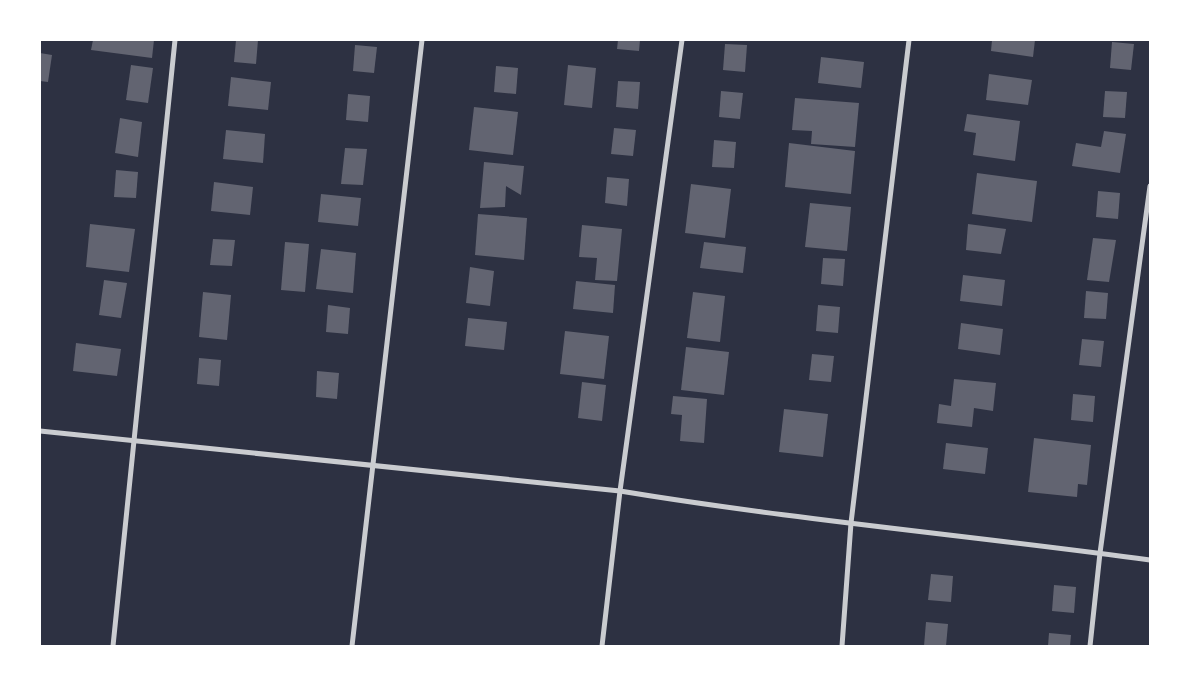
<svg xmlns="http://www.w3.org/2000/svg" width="1190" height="686" font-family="Jost,sans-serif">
  <rect width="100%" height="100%" fill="#2d3142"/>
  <g fill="#626471">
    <path d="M 93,40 L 154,40 L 152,58 L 91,50 Z"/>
    <path d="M 236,40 L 258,40 L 256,64 L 234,62 Z"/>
    <path d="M 618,40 L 640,40 L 639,51 L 617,49 Z"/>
    <path d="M 992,40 L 1035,40 L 1033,57 L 991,51 Z"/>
    <path d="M 1112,42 L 1134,44 L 1131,70 L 1110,68 Z"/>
    <path d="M 725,44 L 747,45 L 745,72 L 723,70 Z"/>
    <path d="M 355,45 L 377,47 L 374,73 L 353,71 Z"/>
    <path d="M 40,53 L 52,55 L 48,82 L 40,81 Z"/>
    <path d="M 821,57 L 864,62 L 861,88 L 818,83 Z"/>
    <path d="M 131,65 L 153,68 L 148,103 L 126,100 Z"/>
    <path d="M 568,65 L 596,68 L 592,108 L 564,105 Z"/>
    <path d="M 496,66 L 518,68 L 516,94 L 494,92 Z"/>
    <path d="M 989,74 L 1032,80 L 1028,105 L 986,100 Z"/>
    <path d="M 231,77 L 271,82 L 268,110 L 228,106 Z"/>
    <path d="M 618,81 L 640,82 L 638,109 L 616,107 Z"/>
    <path d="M 721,91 L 743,93 L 740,119 L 719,117 Z"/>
    <path d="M 1105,91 L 1127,92 L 1125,118 L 1103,117 Z"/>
    <path d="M 348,94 L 370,96 L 368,122 L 346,120 Z"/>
    <path d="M 795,98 L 859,103 L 855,147 L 811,144 L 812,131 L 792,130 Z"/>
    <path d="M 474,107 L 518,112 L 513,155 L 469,150 Z"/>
    <path d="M 967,114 L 1020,121 L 1015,161 L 973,155 L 976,133 L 964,131 Z"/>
    <path d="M 120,118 L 142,122 L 138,157 L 115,153 Z"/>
    <path d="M 614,128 L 636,130 L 633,156 L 611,154 Z"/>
    <path d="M 226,130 L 265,134 L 263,163 L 223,159 Z"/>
    <path d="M 1104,131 L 1126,134 L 1120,173 L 1072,166 L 1076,143 L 1101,147 Z"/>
    <path d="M 714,140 L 736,142 L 734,168 L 712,167 Z"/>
    <path d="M 789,143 L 855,151 L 851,194 L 785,187 Z"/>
    <path d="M 345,148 L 367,149 L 363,185 L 341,184 Z"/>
    <path d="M 484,162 L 524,166 L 521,195 L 506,186 L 505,207 L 480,208 Z"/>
    <path d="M 116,170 L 138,172 L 136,198 L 114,197 Z"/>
    <path d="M 977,173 L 1037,181 L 1032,222 L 972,214 Z"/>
    <path d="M 607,177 L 629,179 L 627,206 L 605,203 Z"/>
    <path d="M 214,182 L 253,187 L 250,215 L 211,211 Z"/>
    <path d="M 691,184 L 731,189 L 725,238 L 685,233 Z"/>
    <path d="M 1098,191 L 1120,193 L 1118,219 L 1096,217 Z"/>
    <path d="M 321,194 L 361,198 L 358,226 L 318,222 Z"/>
    <path d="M 810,203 L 851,207 L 847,251 L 805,247 Z"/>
    <path d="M 478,214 L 527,218 L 524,260 L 475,255 Z"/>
    <path d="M 90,224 L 135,229 L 129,272 L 86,267 Z"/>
    <path d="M 968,224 L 1006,229 L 1001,254 L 966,250 Z"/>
    <path d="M 582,225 L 622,229 L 617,281 L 595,280 L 597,258 L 579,257 Z"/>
    <path d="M 1093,238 L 1116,240 L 1109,282 L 1087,280 Z"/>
    <path d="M 213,239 L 235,240 L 232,266 L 210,265 Z"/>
    <path d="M 285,242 L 309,244 L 305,292 L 281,290 Z"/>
    <path d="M 704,242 L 746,247 L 743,273 L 700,268 Z"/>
    <path d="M 321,249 L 356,253 L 353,293 L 316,289 Z"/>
    <path d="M 823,258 L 845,259 L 843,286 L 821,284 Z"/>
    <path d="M 470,267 L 494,271 L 490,306 L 466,303 Z"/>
    <path d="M 963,275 L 1005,280 L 1002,306 L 960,301 Z"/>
    <path d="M 104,280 L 127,283 L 121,318 L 99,315 Z"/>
    <path d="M 576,281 L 615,285 L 613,313 L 573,309 Z"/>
    <path d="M 1086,291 L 1108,293 L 1106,319 L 1084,318 Z"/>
    <path d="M 203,292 L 231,295 L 227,340 L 199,337 Z"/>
    <path d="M 693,292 L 725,296 L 720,342 L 687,338 Z"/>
    <path d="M 328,305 L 350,308 L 348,334 L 326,332 Z"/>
    <path d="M 818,305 L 840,307 L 838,333 L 816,331 Z"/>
    <path d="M 468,318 L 507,322 L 504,350 L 465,346 Z"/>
    <path d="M 961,323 L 1003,329 L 1000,355 L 958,349 Z"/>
    <path d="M 565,331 L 609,336 L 604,379 L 560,374 Z"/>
    <path d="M 1082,339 L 1104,341 L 1101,367 L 1079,365 Z"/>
    <path d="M 76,343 L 121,349 L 117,376 L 73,371 Z"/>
    <path d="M 686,347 L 729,352 L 724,395 L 681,390 Z"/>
    <path d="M 812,354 L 834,356 L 831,382 L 809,380 Z"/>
    <path d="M 199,358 L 221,360 L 219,386 L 197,384 Z"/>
    <path d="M 317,371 L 339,373 L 337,399 L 316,397 Z"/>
    <path d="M 954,379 L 996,383 L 993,411 L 974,408 L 972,427 L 937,423 L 939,404 L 951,406 Z"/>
    <path d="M 582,382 L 606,385 L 602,421 L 578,418 Z"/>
    <path d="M 1073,394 L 1095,396 L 1093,422 L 1071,420 Z"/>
    <path d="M 673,396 L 707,399 L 704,443 L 680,441 L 682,415 L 671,414 Z"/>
    <path d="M 784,409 L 828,414 L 823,457 L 779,452 Z"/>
    <path d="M 1034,438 L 1091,445 L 1087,485 L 1078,484 L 1077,497 L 1028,492 Z"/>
    <path d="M 946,443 L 988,448 L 985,474 L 943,469 Z"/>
    <path d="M 931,574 L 953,576 L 951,602 L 928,600 Z"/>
    <path d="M 1054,585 L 1076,587 L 1074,613 L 1052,611 Z"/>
    <path d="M 926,622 L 948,624 L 946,646 L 924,646 Z"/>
    <path d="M 1049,633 L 1071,635 L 1070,646 L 1048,646 Z"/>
  </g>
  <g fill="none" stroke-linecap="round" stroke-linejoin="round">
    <g stroke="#caccd0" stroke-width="5">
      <path d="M 40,431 L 620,491 C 796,520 974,536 1150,560"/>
      <path d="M 113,646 L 175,40"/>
      <path d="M 352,646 L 422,40"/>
      <path d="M 602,646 L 620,491 L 682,40"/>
      <path d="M 842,646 L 851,523 L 909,40"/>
      <path d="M 1090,646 L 1100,553 L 1150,186"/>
    </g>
  </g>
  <rect width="1190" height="686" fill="none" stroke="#ffffff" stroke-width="82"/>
</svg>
